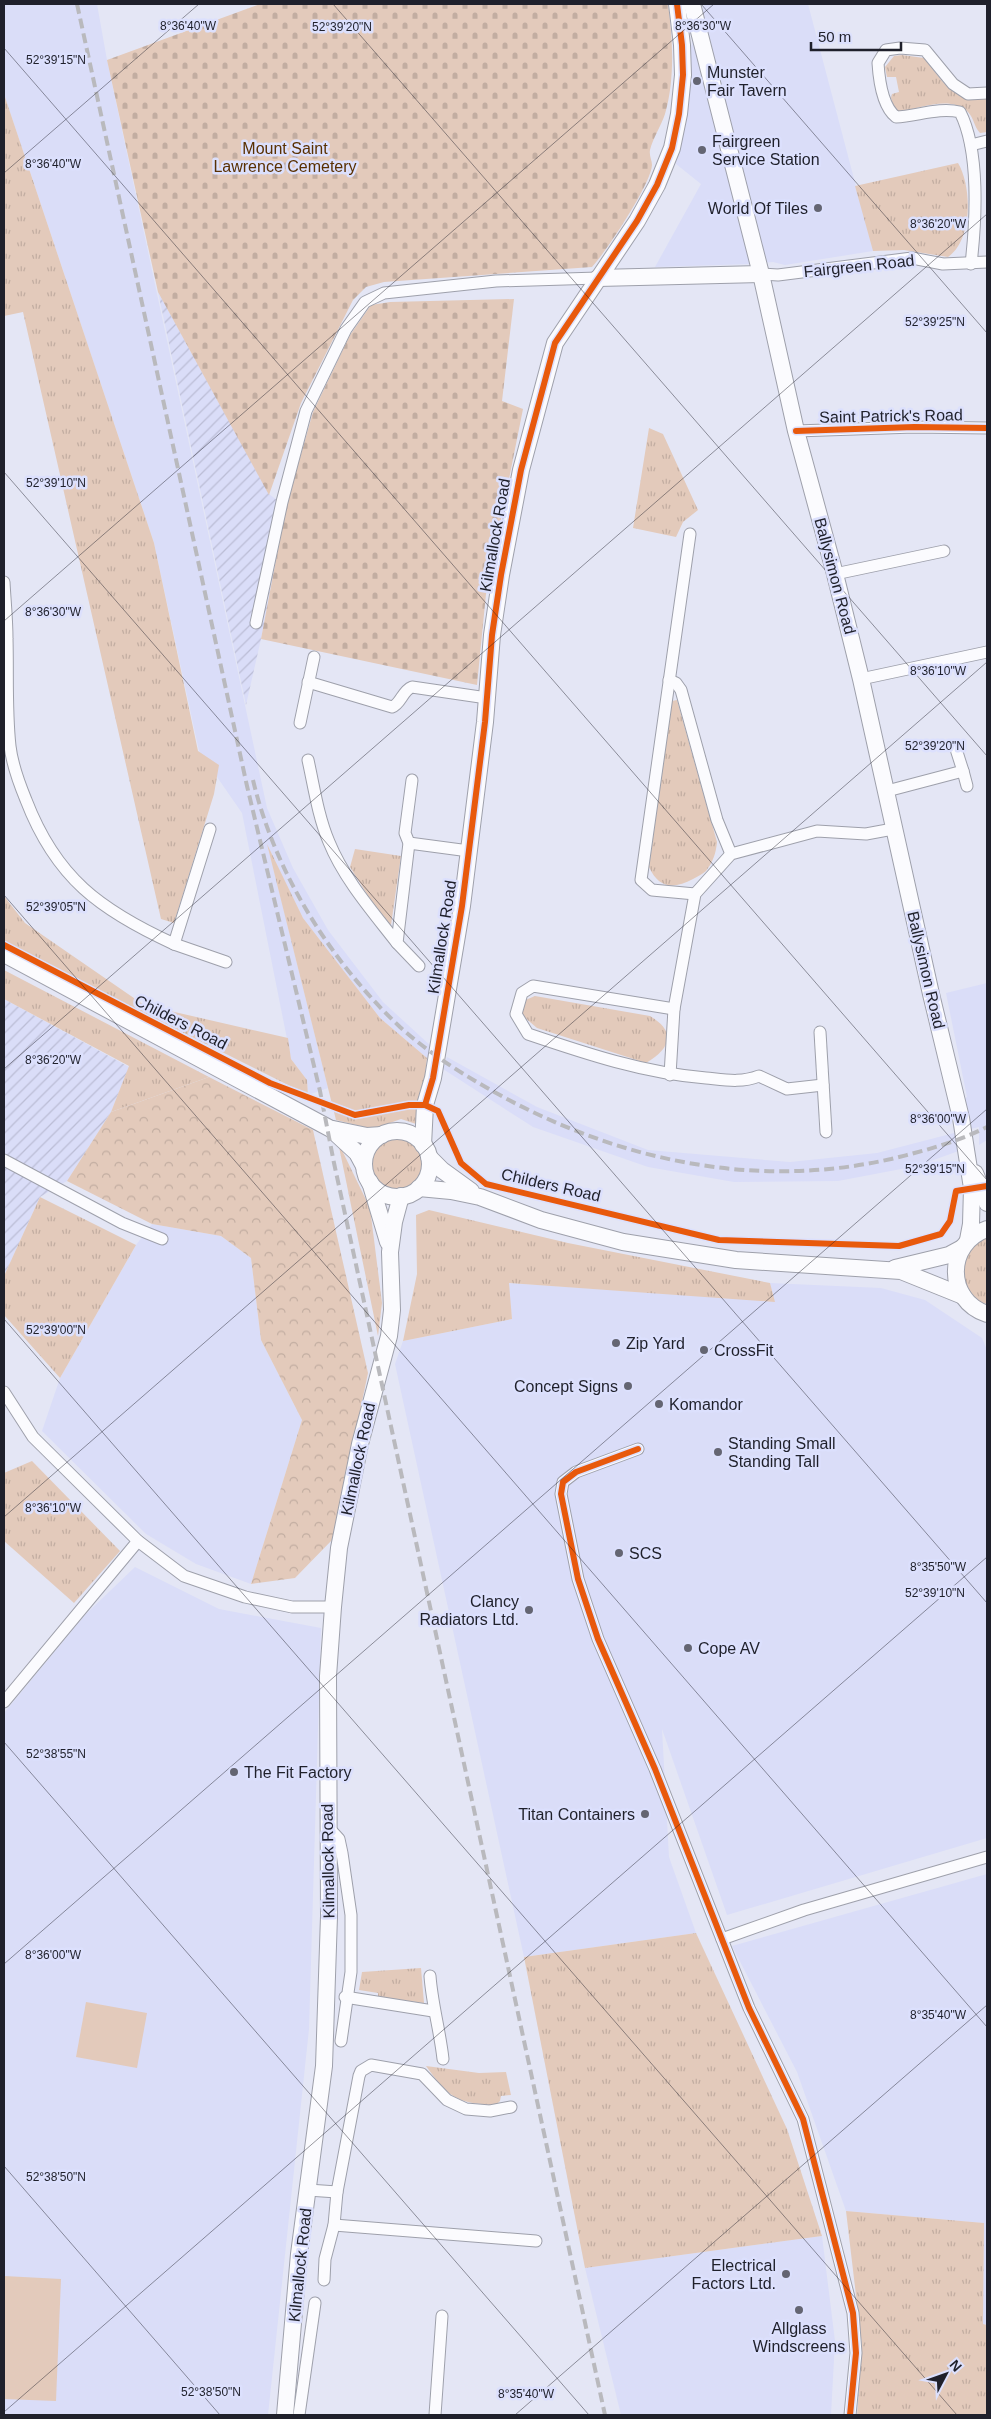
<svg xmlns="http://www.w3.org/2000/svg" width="991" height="2419" font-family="Arial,sans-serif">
  <defs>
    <pattern id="industrial-furrows" width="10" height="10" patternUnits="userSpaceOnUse" patternTransform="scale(1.25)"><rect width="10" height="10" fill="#daddf8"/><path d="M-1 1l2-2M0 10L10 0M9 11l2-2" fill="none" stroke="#bbbdd5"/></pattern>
    <pattern id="grass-tufts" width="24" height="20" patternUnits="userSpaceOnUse" patternTransform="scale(1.25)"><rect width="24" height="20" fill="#e3cabb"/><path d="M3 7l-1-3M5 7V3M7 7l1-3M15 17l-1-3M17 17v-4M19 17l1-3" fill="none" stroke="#c2ada1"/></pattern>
    <pattern id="forest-crowns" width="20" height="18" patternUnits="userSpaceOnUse" patternTransform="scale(1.25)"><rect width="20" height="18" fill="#e3cabb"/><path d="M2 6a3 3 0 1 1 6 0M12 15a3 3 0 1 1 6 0" fill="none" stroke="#c2ada1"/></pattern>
    <pattern id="cemetery-stones" width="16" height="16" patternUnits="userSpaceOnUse" patternTransform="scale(1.25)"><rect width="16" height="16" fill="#e3cabb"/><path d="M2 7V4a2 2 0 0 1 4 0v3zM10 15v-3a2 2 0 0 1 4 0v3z" fill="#c2ada1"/></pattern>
  </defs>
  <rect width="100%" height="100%" fill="#e4e6f5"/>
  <g fill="#daddf8">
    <path d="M 4,4 L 97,4 L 107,60 L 267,808 L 293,868 L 328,930 L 383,1002 L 432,1047 L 427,1058 L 380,1018 L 303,918 L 268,847 L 328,1088 L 308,1095 L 307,1080 L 291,1059 L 242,813 L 199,751 L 154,543 L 4,94 Z"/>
    <path d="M 704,4 L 808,4 L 873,251 L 785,265 L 773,262 L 751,264 L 655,267 L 701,184 L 676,164 L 688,57 Z"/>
    <path d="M 987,983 L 987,1140 L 979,1145 L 979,1127 L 958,1132 L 964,1149 L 917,1166 L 838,1181 L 734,1182 L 648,1167 L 533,1127 L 443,1069 L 447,1057 L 537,1107 L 648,1150 L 790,1162 L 877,1153 L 958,1132 L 953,1105 L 967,1097 L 946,993 Z"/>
    <path d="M 152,1224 L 221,1236 L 251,1258 L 261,1340 L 302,1420 L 251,1584 L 196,1564 L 146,1534 L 42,1431 L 60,1378 L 136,1245 Z"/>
    <path d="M 508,1283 L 774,1301 L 770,1283 L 881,1288 L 925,1300 L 982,1338 L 987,1350 L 987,1838 L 727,1915 L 662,1729 L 669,1857 L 696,1933 L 524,1957 L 395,1364 L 403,1341 L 512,1319 Z"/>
    <path d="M 135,1567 L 219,1609 L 321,1628 L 309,2029 L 268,2415 L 4,2415 L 4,1713 L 86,1614 Z"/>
    <path d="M 987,1874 L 987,2325 L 983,2324 L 984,2223 L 846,2211 L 797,2072 L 732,1946 Z"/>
    <path d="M 822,2236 L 835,2341 L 831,2415 L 621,2415 L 585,2268 Z"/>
  </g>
  <g fill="url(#industrial-furrows)">
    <path d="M 158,292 L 269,494 L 286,507 L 261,639 L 246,705 Z"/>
    <path d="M 4,999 L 129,1067 L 111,1112 L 67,1181 L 40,1197 L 4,1276 Z"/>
  </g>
  <g fill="url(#grass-tufts)">
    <path d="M 902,55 L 924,58 C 945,84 951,100 987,99 L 987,132 L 980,133 C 974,127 974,118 968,112 C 951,95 921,108 899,112 L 894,107 L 891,98 L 892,94 L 899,92 L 896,77 L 887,77 L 885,67 L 894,56 Z"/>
    <path d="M 4,94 L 154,543 L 198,751 L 219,765 L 214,794 L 174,923 L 161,919 L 23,312 L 4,316 Z"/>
    <path d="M 958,163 C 972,186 973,240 948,257 L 904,250 L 873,251 L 855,186 Z"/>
    <path d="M 649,428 L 663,434 L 698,510 L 683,522 L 676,537 L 633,528 Z"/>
    <path d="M 677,700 L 717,842 C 716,853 713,862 706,871 C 703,874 698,876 693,879 C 674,889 659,889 649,867 L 672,701 Z"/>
    <path d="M 267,844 L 303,918 L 380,1018 L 427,1058 L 419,1125 L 401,1119 L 373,1129 L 336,1120 Z"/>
    <path d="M 355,849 L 401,856 L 391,925 L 377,910 L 350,867 Z"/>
    <path d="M 4,896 L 25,923 L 144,1005 L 288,1038 L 291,1059 L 307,1080 L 308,1095 L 4,943 Z"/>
    <path d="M 4,970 L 209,1077 L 111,1112 L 129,1066 L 4,999 Z"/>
    <path d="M 535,996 L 650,1016 C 677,1032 670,1049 646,1063 L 537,1028 L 523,1016 L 523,1001 Z"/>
    <circle cx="397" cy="1164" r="25"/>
    <path d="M 338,1142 L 370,1208 L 382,1303 L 378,1336 Z"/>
    <path d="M 40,1197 L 136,1245 L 60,1378 L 4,1315 L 4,1276 Z"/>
    <path d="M 429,1210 L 568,1243 L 770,1283 L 775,1302 L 509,1283 L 512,1319 L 403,1341 L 417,1274 L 416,1215 Z"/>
    <path d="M 987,1238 L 987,1304 C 956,1296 956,1246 987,1238 Z"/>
    <path d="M 32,1461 L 120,1551 L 74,1603 L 4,1541 L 4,1473 Z"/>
    <path d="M 696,1933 L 787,2129 L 822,2236 L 585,2268 L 524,1957 Z"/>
    <path d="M 421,1968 L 424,2003 L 378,1997 L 378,1993 L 359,1990 L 362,1972 Z"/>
    <path d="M 426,2066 L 479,2073 L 506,2072 L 511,2095 L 501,2096 L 500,2101 C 495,2107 489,2105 482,2104 C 452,2102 443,2089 426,2066 Z"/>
    <path d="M 846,2211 L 984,2223 L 983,2324 L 987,2325 L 987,2415 L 857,2415 L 862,2346 Z"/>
  </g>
  <path fill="url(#forest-crowns)" d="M 209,1077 L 313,1130 L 368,1373 L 333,1539 L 295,1578 L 251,1584 L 302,1420 L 261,1340 L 251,1258 L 221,1236 L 152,1224 L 67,1181 L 111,1112 Z"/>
  <g fill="url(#cemetery-stones)">
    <path d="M 260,4 L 668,4 C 673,39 675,80 665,114 C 661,126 653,138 650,150 C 649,156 652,160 652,165 C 651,184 606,252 592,267 L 384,282 L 366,287 L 353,300 L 301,403 L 269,495 L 158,292 L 107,60 Z"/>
    <path d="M 514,299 L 502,401 L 523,409 L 486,594 L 477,685 L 261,639 L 286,507 L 313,412 L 350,335 L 371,305 L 390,302 Z"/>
  </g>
  <g fill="#e3cabb">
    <path d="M 86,2002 L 147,2013 L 137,2068 L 76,2057 Z"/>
    <path d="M 4,2276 L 61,2279 L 56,2401 L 4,2399 Z"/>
  </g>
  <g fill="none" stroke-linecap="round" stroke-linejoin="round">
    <defs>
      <g id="street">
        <path d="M 971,145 L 987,141"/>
        <path d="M 971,264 C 976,221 980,151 960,112 C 939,107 917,116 896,117 C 882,106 879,79 878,63 L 886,50 L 900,48 L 925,50 L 953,84 L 968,94 L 987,93"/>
        <path d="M 761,274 L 778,275 L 912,258 L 943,264 L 987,262"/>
        <path d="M 796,431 L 914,427 L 987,428"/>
        <path d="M 690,534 L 641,880 L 652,890 L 695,894"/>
        <path d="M 835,574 L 944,551"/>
        <path d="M 4,582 C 5,601 7,620 7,639 C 8,674 6,710 10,746 C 12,764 19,783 26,800 C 56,878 100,910 174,944 L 210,829"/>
        <path d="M 256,623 L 282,502 L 306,411 L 346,329 L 365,302 L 384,293 L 496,281 L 598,278"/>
        <path d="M 861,679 L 987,652"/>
        <path d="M 669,680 L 676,683 L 681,690 L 717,820 L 731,854"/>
        <path d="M 308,682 L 392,707 C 401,704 402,691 412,687 L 487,698"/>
        <path d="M 300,723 L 314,657"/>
        <path d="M 956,749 L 963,771"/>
        <path d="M 308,760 C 314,787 318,816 329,842 C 344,879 373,912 397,943"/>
        <path d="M 412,780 L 405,833 L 409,843 L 397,943 L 419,966"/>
        <path d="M 887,791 L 963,771 L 967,786"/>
        <path d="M 409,843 L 469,851"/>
        <path d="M 174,944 L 226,962"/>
        <path d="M 674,1009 L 533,986 L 522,993 L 516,1014 L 528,1034 C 587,1054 644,1073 706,1078 C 726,1080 741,1083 759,1076 L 787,1089 L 823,1085"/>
        <path d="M 820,1032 L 826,1132"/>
        <path d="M 670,1075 L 674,1009 L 695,894 L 731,854 L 817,831 L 866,834 L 893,829"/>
        <path d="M 4,1160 L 122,1223 L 162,1239"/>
        <path d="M 4,1392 L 33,1437 L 138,1541 L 184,1576 L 245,1597 L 292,1607 L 333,1607"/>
        <path d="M 638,1449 L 576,1472 L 563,1482 L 561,1494 L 578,1579 L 598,1639 L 655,1769 L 749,2008 L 803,2119 L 853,2313 L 856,2353 L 850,2415"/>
        <path d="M 4,1702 L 138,1541"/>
        <path d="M 327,1826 L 339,1839 L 342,1853 L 351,1915 L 351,1972 L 341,2041"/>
        <path d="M 722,1939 L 804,1910 L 987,1857"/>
        <path d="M 430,1976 C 432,2004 440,2031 443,2059"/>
        <path d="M 345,1997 L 433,2011"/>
        <path d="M 308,2190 L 337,2192 L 359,2076 L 361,2071 L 371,2065 L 422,2074 L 447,2100 L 466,2109 L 490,2111 L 511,2107"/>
        <path d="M 334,2225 L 536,2241"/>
        <path d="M 324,2280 L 325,2259 L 334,2225 L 337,2192"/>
        <path d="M 299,2415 L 315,2303"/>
        <path d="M 435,2415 L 442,2316"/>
      </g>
      <g id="secondary">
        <path d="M 692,4 L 761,274 L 796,431 L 835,574 L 861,679 L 931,994 L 961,1118 L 972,1188 L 971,1224 L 968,1240"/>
        <path d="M 598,278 L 761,274"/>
        <path d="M 4,954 L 331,1129 L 357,1153 L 364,1166"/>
        <path d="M 333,1129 L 367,1136 L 382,1135"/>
        <circle cx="397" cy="1164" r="33"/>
        <path d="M 423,1145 L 425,1105 L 433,1078 L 462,906 L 485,722 L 492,635 L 501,575 L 521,470 L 555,343 L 637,221 L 657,185 L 672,148 L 679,114 L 683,75 L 682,45 L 677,4"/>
        <path d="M 429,1157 L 442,1170 L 471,1191"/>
        <path d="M 975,1173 L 987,1203"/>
        <path d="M 370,1182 L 388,1242"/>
        <path d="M 419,1188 L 451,1191 L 480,1197 L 541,1220 L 623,1242 L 736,1260 L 901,1271 L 963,1296"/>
        <path d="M 987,1229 C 946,1243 945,1300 987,1314"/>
        <path d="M 895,1268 L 949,1255 L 962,1248"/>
        <path d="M 285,2415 L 299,2254 L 324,2066 L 329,1916 L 328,1676 L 333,1607 L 339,1548 L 360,1444 L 389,1336 L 392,1310 L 390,1252 L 394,1222 L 401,1196"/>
      </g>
    </defs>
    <use href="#street" stroke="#9ea0ab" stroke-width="13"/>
    <use href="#secondary" stroke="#9ea0ab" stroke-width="18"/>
    <use href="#street" stroke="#fbfbfe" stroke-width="11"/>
    <use href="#secondary" stroke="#fbfbfe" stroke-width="16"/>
    <g stroke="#b9b9bd" stroke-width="4" stroke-dasharray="10 5" stroke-linecap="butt">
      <path d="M 77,4 L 247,786 L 320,1091 L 334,1163 L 605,2415"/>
      <path d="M 253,780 C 275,873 331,962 400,1027 C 432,1056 470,1079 507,1099 C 626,1162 758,1189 891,1159 C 924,1151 957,1142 987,1127"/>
    </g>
    <defs>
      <g id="cycleway">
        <path d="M 796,431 L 914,427 L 987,428"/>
        <path d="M 4,945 L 270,1083 L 355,1115 L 409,1105 L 425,1105 L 438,1111 L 461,1163 L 486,1184 L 719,1240 L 899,1246 L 941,1234 L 950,1221 L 956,1191 L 987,1186"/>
        <path d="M 425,1105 L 433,1078 L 462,906 L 485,722 L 492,635 L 501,575 L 521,470 L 555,343 L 637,221 L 657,185 L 672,148 L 679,114 L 683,75 L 682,45 L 677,4"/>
        <path d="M 638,1449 L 576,1472 L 563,1482 L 561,1494 L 578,1579 L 598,1639 L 655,1769 L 749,2008 L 803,2119 L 853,2313 L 856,2353 L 850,2415"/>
      </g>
    </defs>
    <use href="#cycleway" stroke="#dce0fd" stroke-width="9"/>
    <use href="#cycleway" stroke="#e8590c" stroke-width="6"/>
  </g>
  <path fill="none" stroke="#1f202b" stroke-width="1" stroke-opacity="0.45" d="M 333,4 L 987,756M 701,4 L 987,333M 4,48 L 987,1180M 4,173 L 199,4M 4,472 L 987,1603M 4,621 L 714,4M 4,895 L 987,2027M 4,1069 L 987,214M 4,1319 L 957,2415M 4,1517 L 987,662M 4,1742 L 589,2415M 4,1964 L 987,1109M 4,2166 L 220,2415M 4,2412 L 987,1557M 515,2415 L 987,2005"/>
  <g fill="#646572" stroke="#dce0fd" stroke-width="2">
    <circle cx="697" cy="81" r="5"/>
    <circle cx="702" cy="150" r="5"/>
    <circle cx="818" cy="208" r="5"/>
    <circle cx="616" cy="1343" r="5"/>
    <circle cx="704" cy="1350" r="5"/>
    <circle cx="628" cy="1386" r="5"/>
    <circle cx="659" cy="1404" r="5"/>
    <circle cx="718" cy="1452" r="5"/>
    <circle cx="619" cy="1553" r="5"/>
    <circle cx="529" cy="1610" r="5"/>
    <circle cx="688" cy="1648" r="5"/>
    <circle cx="234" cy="1772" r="5"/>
    <circle cx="645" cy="1814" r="5"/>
    <circle cx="786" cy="2274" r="5"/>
    <circle cx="799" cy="2310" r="5"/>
  </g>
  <g text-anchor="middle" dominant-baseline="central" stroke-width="5" stroke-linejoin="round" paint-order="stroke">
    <g font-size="16" fill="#1f202b" stroke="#dce0fd" text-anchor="start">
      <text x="707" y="72">Munster<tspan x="707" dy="18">Fair Tavern</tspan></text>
      <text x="712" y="141">Fairgreen<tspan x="712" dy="18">Service Station</tspan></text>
      <text x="808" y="208" text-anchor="end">World Of Tiles</text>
      <text x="626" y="1343">Zip Yard</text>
      <text x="714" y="1350">CrossFit</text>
      <text x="618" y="1386" text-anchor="end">Concept Signs</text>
      <text x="669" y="1404">Komandor</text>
      <text x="728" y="1443">Standing Small<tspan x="728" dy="18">Standing Tall</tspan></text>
      <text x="629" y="1553">SCS</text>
      <text x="519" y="1601" text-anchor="end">Clancy<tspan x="519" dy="18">Radiators Ltd.</tspan></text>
      <text x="698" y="1648">Cope AV</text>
      <text x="244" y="1772">The Fit Factory</text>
      <text x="635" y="1814" text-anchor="end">Titan Containers</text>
      <text x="776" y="2265" text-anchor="end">Electrical<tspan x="776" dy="18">Factors Ltd.</tspan></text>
      <text x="799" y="2328" text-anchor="middle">Allglass<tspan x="799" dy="18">Windscreens</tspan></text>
    </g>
    <g font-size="16" fill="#593002" stroke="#dce0fd">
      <text x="285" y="148">Mount Saint<tspan x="285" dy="18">Lawrence Cemetery</tspan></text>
    </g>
    <g font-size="16" fill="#1f202b" stroke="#dce0fd">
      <text transform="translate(859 266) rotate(-6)">Fairgreen Road</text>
      <text transform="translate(891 416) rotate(-1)">Saint Patrick's Road</text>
      <text transform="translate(495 535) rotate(-80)">Kilmallock Road</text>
      <text transform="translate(835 576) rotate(75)">Ballysimon Road</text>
      <text transform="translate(442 937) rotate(-81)">Kilmallock Road</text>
      <text transform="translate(926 970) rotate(77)">Ballysimon Road</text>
      <text transform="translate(181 1022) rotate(27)">Childers Road</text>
      <text transform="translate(551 1185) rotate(13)">Childers Road</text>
      <text transform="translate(358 1459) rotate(-78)">Kilmallock Road</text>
      <text transform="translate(328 1861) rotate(-91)">Kilmallock Road</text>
      <text transform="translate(300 2265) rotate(-84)">Kilmallock Road</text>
    </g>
  </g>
  <g font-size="12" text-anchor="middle" fill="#1f202b" stroke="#dce0fd" stroke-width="5" stroke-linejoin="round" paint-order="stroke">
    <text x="188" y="30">8°36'40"W</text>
    <text x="703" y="30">8°36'30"W</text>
    <text x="342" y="31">52°39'20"N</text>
    <text x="56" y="64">52°39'15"N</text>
    <text x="53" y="168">8°36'40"W</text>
    <text x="938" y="228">8°36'20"W</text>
    <text x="935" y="326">52°39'25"N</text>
    <text x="56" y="487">52°39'10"N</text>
    <text x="53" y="616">8°36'30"W</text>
    <text x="938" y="675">8°36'10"W</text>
    <text x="935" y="750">52°39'20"N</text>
    <text x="56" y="911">52°39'05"N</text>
    <text x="53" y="1064">8°36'20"W</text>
    <text x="938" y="1123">8°36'00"W</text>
    <text x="935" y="1173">52°39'15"N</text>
    <text x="56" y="1334">52°39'00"N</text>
    <text x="53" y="1512">8°36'10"W</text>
    <text x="938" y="1571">8°35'50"W</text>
    <text x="935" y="1597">52°39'10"N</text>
    <text x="56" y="1758">52°38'55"N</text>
    <text x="53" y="1959">8°36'00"W</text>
    <text x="938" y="2019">8°35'40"W</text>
    <text x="56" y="2181">52°38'50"N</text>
    <text x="211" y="2396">52°38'50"N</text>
    <text x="526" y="2398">8°35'40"W</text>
  </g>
  <rect width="991" height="2419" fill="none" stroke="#1f202b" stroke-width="10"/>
  <g transform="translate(946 2374) rotate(49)" stroke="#dce0fd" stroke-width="4" paint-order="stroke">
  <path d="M0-4L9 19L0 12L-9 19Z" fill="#1f202b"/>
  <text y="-8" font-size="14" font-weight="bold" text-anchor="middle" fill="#1f202b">N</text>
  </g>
  <path d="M811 42v8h90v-8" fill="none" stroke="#1f202b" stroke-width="2.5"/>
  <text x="818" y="42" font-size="15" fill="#1f202b" stroke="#dce0fd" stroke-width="4" paint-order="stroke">50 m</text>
</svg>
